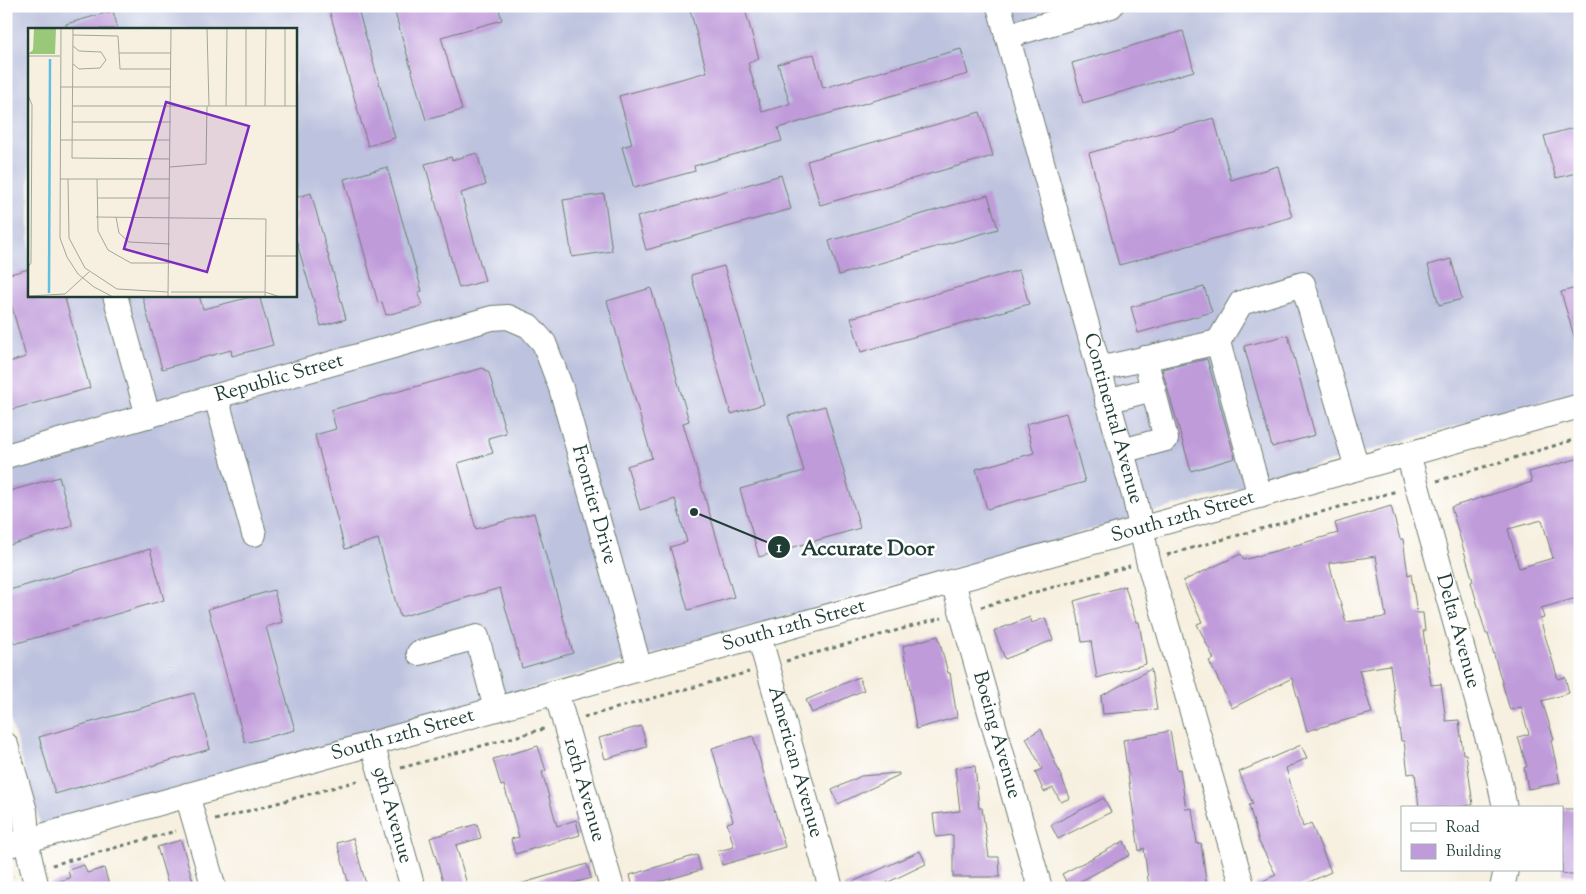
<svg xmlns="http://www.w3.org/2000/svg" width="1586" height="894" font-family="'Sorts Mill Goudy',serif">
  <rect width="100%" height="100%" fill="#fff"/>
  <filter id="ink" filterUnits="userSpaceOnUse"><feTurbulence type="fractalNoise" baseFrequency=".02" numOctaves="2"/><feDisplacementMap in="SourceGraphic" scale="10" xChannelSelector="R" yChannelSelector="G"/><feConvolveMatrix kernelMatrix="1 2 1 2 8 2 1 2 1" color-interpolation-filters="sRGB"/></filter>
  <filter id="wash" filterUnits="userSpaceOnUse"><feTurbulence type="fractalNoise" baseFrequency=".0096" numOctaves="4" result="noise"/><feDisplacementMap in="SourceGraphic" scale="20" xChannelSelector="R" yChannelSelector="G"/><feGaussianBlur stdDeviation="1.12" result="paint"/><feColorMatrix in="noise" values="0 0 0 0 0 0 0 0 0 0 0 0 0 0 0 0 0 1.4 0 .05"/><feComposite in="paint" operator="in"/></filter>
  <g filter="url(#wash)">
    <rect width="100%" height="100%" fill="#f7f0e0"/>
    <path fill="#bdc3de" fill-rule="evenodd" d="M 6,6 L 1580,6 L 1580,391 L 41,827 L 6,705 ZM 29,29 L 295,29 L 295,295 L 29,295 Z"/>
    <g id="blocks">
      <g fill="#c09bda" fill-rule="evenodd">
        <path d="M 328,6 L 357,6 L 395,138 L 368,146 Z"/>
        <path d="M 393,6 L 498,6 L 502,20 L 441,37 L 462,110 L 426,120 Z"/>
        <path d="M 689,6 L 744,6 L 759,59 L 748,63 L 762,112 L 790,104 L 778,64 L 814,54 L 823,88 L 961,49 L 968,74 L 778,128 L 782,141 L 694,166 L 695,171 L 634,188 L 622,147 L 632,144 L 619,96 L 707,72 Z"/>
        <path d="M 113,11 L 118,29 L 67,29 L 66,24 Z"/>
        <path d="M 1183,31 L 1194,71 L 1083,103 L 1072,63 Z"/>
        <path d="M 980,112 L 993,156 L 820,205 L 807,161 Z"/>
        <path d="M 1214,118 L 1231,180 L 1278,166 L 1292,217 L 1119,265 L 1089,153 Z"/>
        <path d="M 1580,126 L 1580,172 L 1556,178 L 1544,136 Z"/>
        <path d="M 477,153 L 486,185 L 461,193 L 485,281 L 459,288 L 425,164 L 451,157 L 452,160 Z"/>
        <path d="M 387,167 L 422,291 L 418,292 L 422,306 L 386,315 L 382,302 L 378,303 L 344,179 Z"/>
        <path d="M 781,175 L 791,209 L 646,250 L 637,217 Z"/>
        <path d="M 311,193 L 346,319 L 321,326 L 295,236 L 295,198 Z"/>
        <path d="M 604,194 L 612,251 L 572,257 L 563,200 Z"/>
        <path d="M 988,195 L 998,229 L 839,275 L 829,241 Z"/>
        <path d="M 1451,259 L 1462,299 L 1439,305 L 1428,265 Z"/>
        <path d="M 724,266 L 764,404 L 731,414 L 691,275 Z"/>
        <path d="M 29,269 L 29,295 L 64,295 L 90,388 L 6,411 L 6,363 L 26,357 L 6,286 L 6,275 Z"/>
        <path d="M 1019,270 L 1029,304 L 861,352 L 851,318 Z"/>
        <path d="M 1204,287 L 1212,312 L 1138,333 L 1131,307 Z"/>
        <path d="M 1580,287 L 1580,343 L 1576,343 L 1561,292 Z"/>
        <path d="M 651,288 L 689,421 L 683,423 L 734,597 L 688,610 L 670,547 L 687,542 L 675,499 L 640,510 L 627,466 L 652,458 L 607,301 Z"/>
        <path d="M 142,295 L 199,295 L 203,309 L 259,295 L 273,345 L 232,356 L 231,350 L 162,369 Z"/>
        <path d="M 1288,335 L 1315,435 L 1272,447 L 1244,346 Z"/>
        <path d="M 1207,359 L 1235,458 L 1191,471 L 1162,369 Z"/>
        <path d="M 483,368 L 489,373 L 506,433 L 488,438 L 493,453 L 458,463 L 476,529 L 534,513 L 573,653 L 522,668 L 500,588 L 400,617 L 378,539 L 345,549 L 315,435 L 336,429 L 331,410 Z"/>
        <path d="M 825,406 L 860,528 L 759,557 L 740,489 L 804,471 L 788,416 Z"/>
        <path d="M 1066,413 L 1085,482 L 987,509 L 976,469 L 1034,453 L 1026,424 Z"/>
        <path d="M 1580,458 L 1580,597 L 1541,608 L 1544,618 L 1540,619 L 1558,679 L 1565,677 L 1569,693 L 1542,701 L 1554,739 L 1551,740 L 1560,783 L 1528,789 L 1524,767 L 1527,767 L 1518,737 L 1529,734 L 1521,707 L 1510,710 L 1488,634 L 1486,634 L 1482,620 L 1471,582 L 1473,581 L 1451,507 L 1532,482 L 1529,472 ZM 1542,520 L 1553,558 L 1519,568 L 1508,529 Z"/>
        <path d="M 59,477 L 73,526 L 6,546 L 6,492 Z"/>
        <path d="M 1391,506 L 1400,539 L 1403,539 L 1408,575 L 1411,574 L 1417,613 L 1423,613 L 1425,631 L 1423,631 L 1431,685 L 1441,684 L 1446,721 L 1459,720 L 1463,754 L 1466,754 L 1473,805 L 1449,808 L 1419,808 L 1415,773 L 1408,774 L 1404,741 L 1401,741 L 1390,665 L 1359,670 L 1372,713 L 1350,719 L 1307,731 L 1292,678 L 1232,708 L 1209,661 L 1214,659 L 1197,624 L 1202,622 L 1183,581 L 1241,554 L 1244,560 L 1338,533 L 1335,523 ZM 1376,556 L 1386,617 L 1346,622 L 1329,563 Z"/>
        <path d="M 150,549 L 164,600 L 14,644 L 6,617 L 6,591 Z"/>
        <path d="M 1125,586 L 1136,622 L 1139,622 L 1146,664 L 1097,678 L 1091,641 L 1082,642 L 1078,617 L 1074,601 Z"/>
        <path d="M 274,590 L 282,622 L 266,627 L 295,730 L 245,743 L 208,609 Z"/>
        <path d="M 1030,617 L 1032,623 L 1045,618 L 1053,640 L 1005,659 L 994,631 Z"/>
        <path d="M 938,636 L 948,673 L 950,673 L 957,717 L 916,729 L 903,646 Z"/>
        <path d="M 1151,669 L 1157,710 L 1103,714 L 1101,696 Z"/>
        <path d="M 859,677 L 864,690 L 812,713 L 806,700 Z"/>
        <path d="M 194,693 L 210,749 L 55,794 L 39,737 Z"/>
        <path d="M 641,726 L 647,747 L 605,759 L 599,738 Z"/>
        <path d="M 1041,729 L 1070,798 L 1061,802 L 1053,788 L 1044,792 L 1035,772 L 1042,769 L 1026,738 Z"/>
        <path d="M 1170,731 L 1177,770 L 1180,769 L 1186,809 L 1192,808 L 1197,844 L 1201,843 L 1207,888 L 1149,888 L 1144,848 L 1139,851 L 1123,740 Z"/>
        <path d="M 753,736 L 785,847 L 722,865 L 718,851 L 734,847 L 727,823 L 733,821 L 712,748 Z"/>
        <path d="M 1301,745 L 1307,758 L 1286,768 L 1303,827 L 1311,823 L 1331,872 L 1296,888 L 1256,888 L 1256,884 L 1276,875 L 1259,842 L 1249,805 L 1253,804 L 1239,772 Z"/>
        <path d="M 538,746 L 546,771 L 542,772 L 557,826 L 576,820 L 580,835 L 515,854 L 511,839 L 519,837 L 504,785 L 501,786 L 493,759 Z"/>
        <path d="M 975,766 L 979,808 L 982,808 L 989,857 L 999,857 L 1000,877 L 953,877 L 953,835 L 936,837 L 933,814 L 960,811 L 955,768 Z"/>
        <path d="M 899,773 L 899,775 L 838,804 L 832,790 L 861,776 Z"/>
        <path d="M 1104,798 L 1111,812 L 1058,839 L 1051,825 Z"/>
        <path d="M 1562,809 L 1580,809 L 1580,876 L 1562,874 Z"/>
        <path d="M 477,824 L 481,838 L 456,845 L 468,888 L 445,888 L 430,838 Z"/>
        <path d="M 353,838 L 367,888 L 350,888 L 337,843 Z"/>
        <path d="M 181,840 L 195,888 L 169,888 L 157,847 Z"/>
        <path d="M 1124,841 L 1130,855 L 1069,887 L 1062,874 Z"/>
        <path d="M 920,851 L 926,864 L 876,888 L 844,888 L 844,886 Z"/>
        <path d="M 697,855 L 701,870 L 638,888 L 633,888 L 630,875 Z"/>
        <path d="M 587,864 L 591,878 L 557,888 L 521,888 L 520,884 Z"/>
        <path d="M 84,865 L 87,873 L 104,868 L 110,888 L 51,888 L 50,884 L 70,878 L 68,870 Z"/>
      </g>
    </g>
  </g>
  <g filter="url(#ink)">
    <use href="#blocks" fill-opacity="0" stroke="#6b7c70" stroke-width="1"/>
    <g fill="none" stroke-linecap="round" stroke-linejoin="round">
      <defs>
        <g id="minor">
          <path id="s1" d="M 999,6 L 1135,499 L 1148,560 L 1243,888"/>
          <path d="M 1007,36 L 1111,6"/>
          <path d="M 115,295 L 148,416"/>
          <path d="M 1218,342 L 1241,303 L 1303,284 L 1357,468"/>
          <path d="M 1099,369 L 1218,342 L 1260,496"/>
          <path d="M 216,397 L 254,534"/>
          <path d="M 1107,401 L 1153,389"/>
          <path d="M 1122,451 L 1166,439 L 1145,358"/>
          <path id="s2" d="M 1408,454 L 1499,779 L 1505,808"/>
          <path id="s3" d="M 6,456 L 492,318 L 508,317 L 529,326 L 544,343 L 561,388 L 640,669"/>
          <path id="s4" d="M 953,582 L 1040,888"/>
          <path id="s5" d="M 759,636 L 831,888"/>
          <path d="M 419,653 L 477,637 L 496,709"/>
          <path id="s6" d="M 556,692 L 612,888"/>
          <path id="s7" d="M 372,743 L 413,888"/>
          <path d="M 6,745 L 25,811 L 29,855 L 37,888"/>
          <path d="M 187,795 L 214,888"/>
          <path id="s8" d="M 6,846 L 1580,406"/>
          <path d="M 1502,888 L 1506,870"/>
        </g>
      </defs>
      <use href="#minor" stroke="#6b7c70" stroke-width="26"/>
      <g stroke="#6b7c70" stroke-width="3" stroke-dasharray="4 4" stroke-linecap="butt">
        <path d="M 1437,481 L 1580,438"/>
        <path d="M 1167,555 L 1397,491"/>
        <path d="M 981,607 L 1130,566"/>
        <path d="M 786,661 L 942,618"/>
        <path d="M 584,717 L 749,672"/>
        <path d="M 401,768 L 547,728"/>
        <path d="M 215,820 L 361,780"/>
        <path d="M 52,865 L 176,831"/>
        <path d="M 6,878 L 14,876"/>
      </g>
      <use href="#minor" stroke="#fff" stroke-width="24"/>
    </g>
  </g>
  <g text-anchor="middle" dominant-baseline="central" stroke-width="5" stroke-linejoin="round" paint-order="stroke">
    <g font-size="20" fill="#1f3d34" stroke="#fff">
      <text stroke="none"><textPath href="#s3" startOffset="284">Republic Street</textPath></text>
      <text stroke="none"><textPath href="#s1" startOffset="428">Continental Avenue</textPath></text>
      <text stroke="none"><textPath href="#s3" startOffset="736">Frontier Drive</textPath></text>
      <text stroke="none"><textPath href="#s8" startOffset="1222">South 12th Street</textPath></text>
      <text stroke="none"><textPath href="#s8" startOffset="818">South 12th Street</textPath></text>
      <text stroke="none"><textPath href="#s2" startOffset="184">Delta Avenue</textPath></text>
      <text stroke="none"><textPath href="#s8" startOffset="412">South 12th Street</textPath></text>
      <text stroke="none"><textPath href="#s4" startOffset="159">Boeing Avenue</textPath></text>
      <text stroke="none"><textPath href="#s5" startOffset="131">American Avenue</textPath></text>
      <text stroke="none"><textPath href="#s6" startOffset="102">10th Avenue</textPath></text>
      <text stroke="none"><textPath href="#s7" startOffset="75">9th Avenue</textPath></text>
    </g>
  </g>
  <g transform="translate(28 28)">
    <rect width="269" height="269" fill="#f7f0e0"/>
    <path d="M 2,0 L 28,0 L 27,26 L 0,26 L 5,22 L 6,1 Z" fill="#98c878"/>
    <path fill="none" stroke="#62bee0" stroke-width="2.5" d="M 21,265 L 22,31"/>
    <path fill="none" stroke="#a1a89b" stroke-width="1" d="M 33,0 L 32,210 L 39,229 L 50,246 L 66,259 L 85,269M 45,0 L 44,130 L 142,131M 179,0 L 181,78M 45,7 L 90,8 L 92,41 L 143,41M 91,25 L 143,25M 0,28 L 32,28M 45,36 L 51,41 L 72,40 L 78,32 L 73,24 L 51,23 L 45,18M 32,59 L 143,59M 0,67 L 4,77 L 3,235 L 0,239M 44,78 L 269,78M 198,78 L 199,0M 218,78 L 218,0M 237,78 L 238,0M 257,78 L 257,0M 44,94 L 143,94M 32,112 L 142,112M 142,139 L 178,136 L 179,78M 32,151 L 142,151M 40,151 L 41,210 L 57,240 L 89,261 L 140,264M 69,151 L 70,203 L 80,222 L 103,235 L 142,235M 69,170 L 142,170M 68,189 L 238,191 L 237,269M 88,189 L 91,205 L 101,214 L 142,216M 238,228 L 269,228M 143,264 L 237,264 L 252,269M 0,268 L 37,266 L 61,244M 140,269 L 143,0"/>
    <path fill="#7b2cbf" fill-opacity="0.15" stroke="#7b2cbf" stroke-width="2.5" d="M 138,74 L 221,98 L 179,244 L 96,221 Z"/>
    <rect width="269" height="269" fill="none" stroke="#1f3d34" stroke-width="2.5"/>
  </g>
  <path fill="none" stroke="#1f3d34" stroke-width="2" d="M694 512L779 547"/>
  <g fill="#1f3d34" stroke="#fff" stroke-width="2">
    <circle cx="694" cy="512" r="5"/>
    <circle cx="779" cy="547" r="12"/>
  </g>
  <g font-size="15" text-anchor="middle" font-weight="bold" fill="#fff">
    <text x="779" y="552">1</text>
  </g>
  <g font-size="21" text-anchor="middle" font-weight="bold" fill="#1f3d34" stroke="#fff" stroke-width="5" stroke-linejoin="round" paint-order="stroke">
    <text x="868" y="555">Accurate Door</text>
  </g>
  <rect width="1586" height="894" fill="none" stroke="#fff" stroke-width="25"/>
  <rect x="1401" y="806" width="162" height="65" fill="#ffffff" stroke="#a5b1ae"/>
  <rect x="1411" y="823" width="25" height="8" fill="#ffffff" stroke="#a5b1ae"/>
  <text x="1446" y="832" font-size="15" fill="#1f3d34">Road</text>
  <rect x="1411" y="844" width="25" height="15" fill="#c09bda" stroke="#a5b1ae"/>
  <text x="1446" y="856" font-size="15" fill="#1f3d34">Building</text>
</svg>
